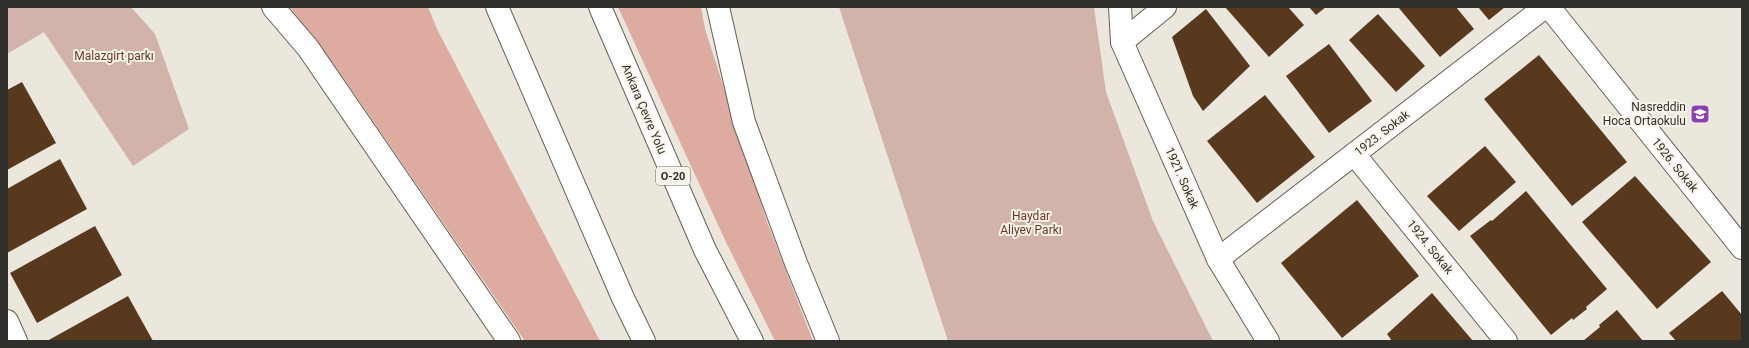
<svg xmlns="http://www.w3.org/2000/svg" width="1749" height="348" font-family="Roboto,sans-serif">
  <rect width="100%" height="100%" fill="#ebe7dc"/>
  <g fill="#d2b3ab">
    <path d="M 7,7 L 131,7 L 155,34 L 189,129 L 133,166 L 44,32 L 7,54 Z"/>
    <path d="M 839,7 L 1094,7 L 1106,92 L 1153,221 L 1213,341 L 948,341 Z"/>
  </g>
  <g fill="#ddaba0">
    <path d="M 290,7 L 428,7 L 438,31 L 600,341 L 525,341 L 344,79 Z"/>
    <path d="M 618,7 L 701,7 L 705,29 L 767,222 L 813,341 L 775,341 L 725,240 Z"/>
  </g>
  <g fill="#59391e">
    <path d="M 1225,7 L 1288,7 L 1304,25 L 1269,57 Z"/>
    <path d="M 1309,7 L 1326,7 L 1316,15 Z"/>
    <path d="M 1398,7 L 1456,7 L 1474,29 L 1440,57 Z"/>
    <path d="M 1478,7 L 1505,7 L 1489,20 Z"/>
    <path d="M 1206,9 L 1250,66 L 1203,111 L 1193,96 L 1172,37 Z"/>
    <path d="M 1378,14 L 1425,66 L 1396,92 L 1349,40 Z"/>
    <path d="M 1329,44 L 1372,101 L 1329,133 L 1286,76 Z"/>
    <path d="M 1539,55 L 1627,162 L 1572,206 L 1484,99 Z"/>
    <path d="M 22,82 L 56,143 L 7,170 L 7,90 Z"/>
    <path d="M 1265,95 L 1315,157 L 1257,203 L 1207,141 Z"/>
    <path d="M 1485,146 L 1516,182 L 1459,231 L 1427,196 Z"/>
    <path d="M 60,159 L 87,209 L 7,253 L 7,189 Z"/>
    <path d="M 1635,176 L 1711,262 L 1657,309 L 1582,222 Z"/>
    <path d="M 1526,191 L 1607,289 L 1586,307 L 1587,309 L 1573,320 L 1572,318 L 1551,335 L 1470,236 L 1491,220 L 1492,221 Z"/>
    <path d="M 1357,200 L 1419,276 L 1342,338 L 1281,263 Z"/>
    <path d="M 95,226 L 122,275 L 37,323 L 10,273 Z"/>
    <path d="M 1722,291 L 1742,315 L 1742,341 L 1676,341 L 1669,333 Z"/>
    <path d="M 1432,293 L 1473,341 L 1392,341 L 1387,334 Z"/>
    <path d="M 128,296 L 153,341 L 47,341 Z"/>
    <path d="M 1617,310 L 1643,341 L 1583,341 L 1600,327 L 1599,325 Z"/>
  </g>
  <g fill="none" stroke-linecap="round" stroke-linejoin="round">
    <defs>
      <g id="minor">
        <path d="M 1120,7 L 1122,42 L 1218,259 L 1268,341"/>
        <path d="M 1549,7 L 1742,248"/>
        <path d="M 1122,42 L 1165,7"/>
        <path d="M 1354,154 L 1506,341"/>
        <path d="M 1218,259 L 1545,7"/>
        <path d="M 7,321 L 16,341"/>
      </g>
      <g id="highway">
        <path d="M 273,7 L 308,48 L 509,341"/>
        <path d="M 497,7 L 623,298 L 644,341"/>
        <path d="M 600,7 L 705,250 L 752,341"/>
        <path d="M 718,7 L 744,122 L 796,263 L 828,341"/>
      </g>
    </defs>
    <use href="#minor" stroke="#646057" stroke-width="24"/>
    <use href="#highway" stroke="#646057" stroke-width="24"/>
    <use href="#minor" stroke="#fff" stroke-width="22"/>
    <use href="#highway" stroke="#fff" stroke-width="22"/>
  </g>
  <defs>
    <symbol id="school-square" viewBox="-11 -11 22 22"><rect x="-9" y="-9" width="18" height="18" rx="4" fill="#8a40b2" stroke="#f9f4ea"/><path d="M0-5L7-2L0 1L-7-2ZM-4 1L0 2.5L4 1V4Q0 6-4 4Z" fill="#fff"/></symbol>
  </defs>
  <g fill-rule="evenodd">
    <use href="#school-square" x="1689" y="103" width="22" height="22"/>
  </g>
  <g text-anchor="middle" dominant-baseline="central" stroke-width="4" stroke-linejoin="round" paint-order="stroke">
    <rect fill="#f9f4ea" stroke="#6d6a64" stroke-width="1" x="656" y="167" width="34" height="18" rx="3"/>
    <g font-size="11" font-weight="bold" fill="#312f2b">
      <text x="673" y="176">O-20</text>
    </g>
    <g font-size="12" fill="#733428" stroke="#f9f4ea">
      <text x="114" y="56">Malazgirt parkı</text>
      <text x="1031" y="216">Haydar<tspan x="1031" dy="14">Aliyev Parkı</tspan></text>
    </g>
    <g font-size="12" fill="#312f2b" stroke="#f9f4ea" text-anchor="end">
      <text x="1686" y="107">Nasreddin<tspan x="1686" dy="14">Hoca Ortaokulu</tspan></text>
    </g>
    <g font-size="12" fill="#312f2b" stroke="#f9f4ea">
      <text transform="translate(644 109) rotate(67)">Ankara Çevre Yolu</text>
      <text transform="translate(1382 133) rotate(-38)">1923. Sokak</text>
      <text transform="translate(1675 165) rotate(51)">1926. Sokak</text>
      <text transform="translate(1182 178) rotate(66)">1921. Sokak</text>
      <text transform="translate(1430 247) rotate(51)">1924. Sokak</text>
    </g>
  </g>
  <rect width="1749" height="348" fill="none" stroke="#312f2b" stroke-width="16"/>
</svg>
